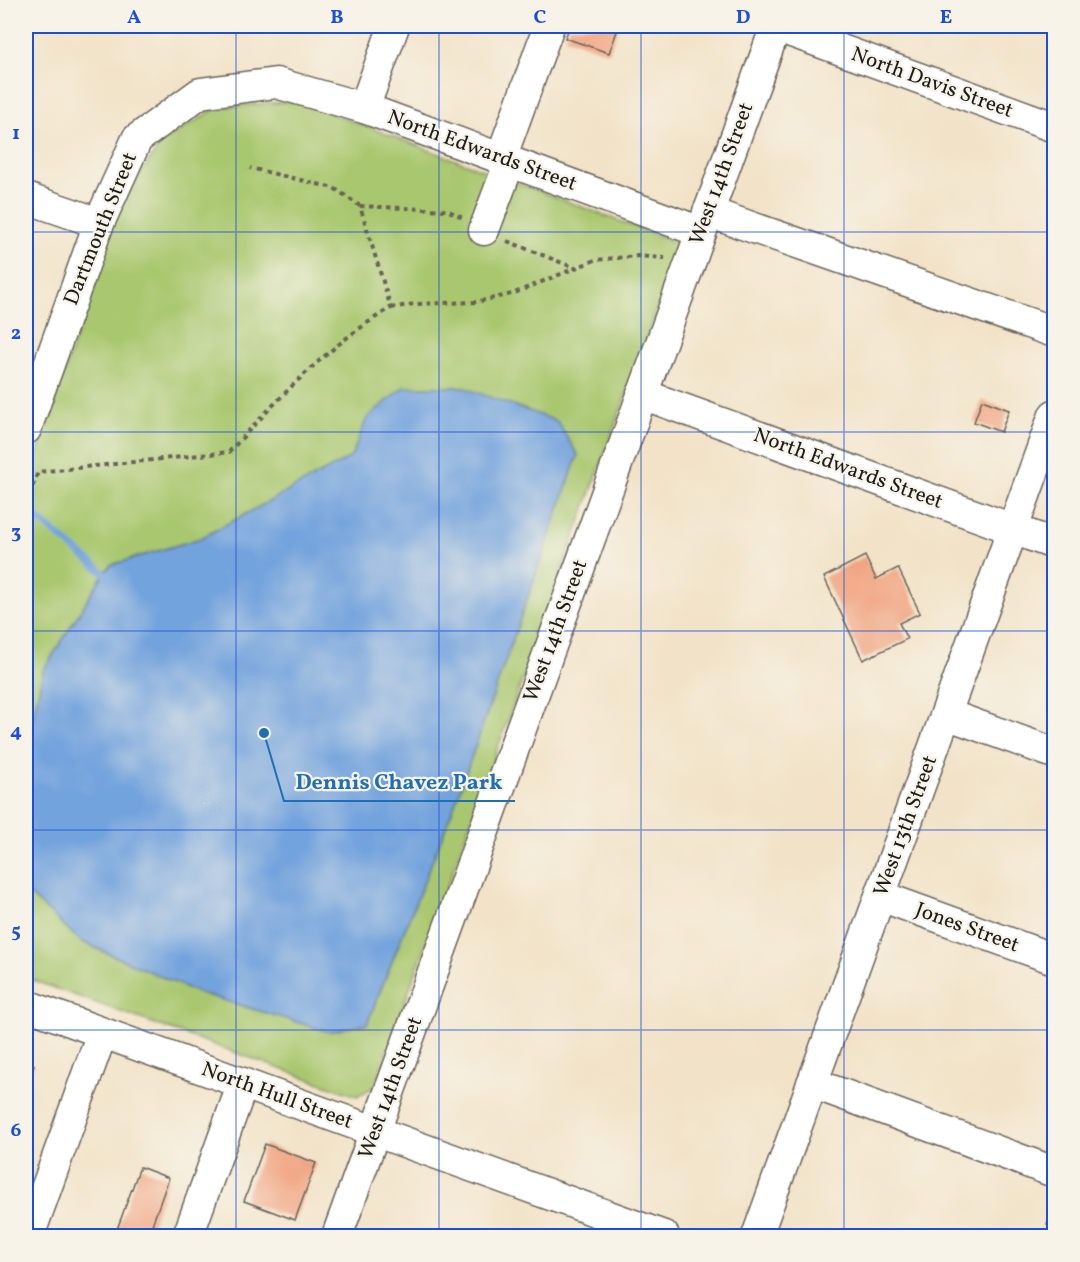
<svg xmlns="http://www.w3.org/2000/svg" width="1080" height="1262" font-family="Vollkorn,serif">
  <rect width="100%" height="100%" fill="#f7f3e8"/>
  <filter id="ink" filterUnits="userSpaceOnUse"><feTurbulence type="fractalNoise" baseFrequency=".0167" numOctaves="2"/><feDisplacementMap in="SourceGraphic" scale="12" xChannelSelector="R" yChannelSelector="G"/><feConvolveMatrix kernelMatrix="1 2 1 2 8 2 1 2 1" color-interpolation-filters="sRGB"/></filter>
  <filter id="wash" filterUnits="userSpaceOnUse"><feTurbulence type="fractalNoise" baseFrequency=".008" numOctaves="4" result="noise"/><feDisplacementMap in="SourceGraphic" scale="24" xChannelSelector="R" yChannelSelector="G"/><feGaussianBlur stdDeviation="1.35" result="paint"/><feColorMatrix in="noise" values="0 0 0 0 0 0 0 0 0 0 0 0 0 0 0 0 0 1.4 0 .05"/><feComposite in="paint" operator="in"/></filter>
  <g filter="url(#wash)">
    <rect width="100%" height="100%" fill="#f2e3c8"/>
    <path fill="#a9c76e" stroke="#627245" stroke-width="1.5" d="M 298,101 L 681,244 L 374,1087 L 357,1096 L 26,978 L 26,488 L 120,204 L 162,142 L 218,107 Z"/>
    <path fill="#73a3dd" stroke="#48607c" stroke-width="1.5" d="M 404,387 L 462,387 L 557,421 L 578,455 L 455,804 L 367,1024 L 329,1032 L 196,992 L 82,942 L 29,894 L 26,882 L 26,748 L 43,671 L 104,573 L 111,565 L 201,538 L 351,457 L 367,418 Z"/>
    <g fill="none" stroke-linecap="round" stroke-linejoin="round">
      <path stroke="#73a3dd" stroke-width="7" d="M 31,513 L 104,573"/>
    </g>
    <g id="blocks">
      <g fill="#f1a582">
        <path d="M 570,26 L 619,26 L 609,53 L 565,38 Z"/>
        <path d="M 982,400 L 1009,410 L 1001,432 L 974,422 Z"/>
        <path d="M 865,556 L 876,579 L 898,568 L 920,613 L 899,623 L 907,639 L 863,660 L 824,577 Z"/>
        <path d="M 26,1062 L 34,1065 L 26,1087 Z"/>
        <path d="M 265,1144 L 316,1163 L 295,1220 L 244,1201 Z"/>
        <path d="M 140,1167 L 169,1178 L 148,1236 L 130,1236 L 116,1232 Z"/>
        <path d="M 1054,1206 L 1054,1228 L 1047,1225 Z"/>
      </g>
    </g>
  </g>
  <g filter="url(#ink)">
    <use href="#blocks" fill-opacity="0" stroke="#676258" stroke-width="1.5"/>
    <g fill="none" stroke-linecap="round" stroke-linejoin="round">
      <defs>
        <g id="minor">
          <path d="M 775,26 L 1054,127"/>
          <path d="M 364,108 L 394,26"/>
          <path d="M 501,158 L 549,26"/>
          <path d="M 26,198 L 99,223"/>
          <path d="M 708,212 L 1054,332"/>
          <path d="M 484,230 L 510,161"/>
          <path d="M 642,394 L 1054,544"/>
          <path d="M 26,429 L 99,223 L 137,139 L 200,93 L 276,83 L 364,108 L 701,232"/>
          <path d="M 946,714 L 1054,753"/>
          <path d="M 880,896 L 1054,959"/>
          <path d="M 26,1005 L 664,1236"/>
          <path d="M 812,1083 L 1054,1172"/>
          <path d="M 29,1236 L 102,1033"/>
          <path d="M 188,1236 L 243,1083"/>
          <path d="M 337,1236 L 776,26"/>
          <path d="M 757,1236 L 1054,415"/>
        </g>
      </defs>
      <use href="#minor" stroke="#676258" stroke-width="33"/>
      <g stroke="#676258" stroke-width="4" stroke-dasharray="4.5 4.5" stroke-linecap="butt">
        <path d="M 360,206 L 447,210 L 463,218"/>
        <path d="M 507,241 L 575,268"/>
        <path d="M 391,308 L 414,304 L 476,302 L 512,294 L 595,260 L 637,256 L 665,258"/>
        <path d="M 26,503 L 38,472 L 229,452 C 278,399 329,344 391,308 L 360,206 L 334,188 L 250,168"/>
        <path d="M 26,578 L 28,579 L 26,585"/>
      </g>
      <use href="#minor" stroke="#fff" stroke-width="30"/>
    </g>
  </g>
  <path fill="none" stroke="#1d4ed8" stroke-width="1.5" stroke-opacity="0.55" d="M 236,26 L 236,1236M 439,26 L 439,1236M 641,26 L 641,1236M 844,26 L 844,1236M 26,232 L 1054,232M 26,432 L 1054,432M 26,631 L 1054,631M 26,830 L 1054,830M 26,1030 L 1054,1030"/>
  <g text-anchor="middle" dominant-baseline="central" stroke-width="4.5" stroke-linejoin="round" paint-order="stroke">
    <g font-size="21" fill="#1c1c1c" stroke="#f7f3e8">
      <text transform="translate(932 83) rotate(20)">North Davis Street</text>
      <text transform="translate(482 151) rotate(20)">North Edwards Street</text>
      <text transform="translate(722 174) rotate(-70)">West 14th Street</text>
      <text transform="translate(101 229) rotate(-68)">Dartmouth Street</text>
      <text transform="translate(848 469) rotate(20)">North Edwards Street</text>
      <text transform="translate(556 631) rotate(-70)">West 14th Street</text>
      <text transform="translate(906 826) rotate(-70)">West 13th Street</text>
      <text transform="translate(967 928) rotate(20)">Jones Street</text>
      <text transform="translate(391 1088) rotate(-70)">West 14th Street</text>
      <text transform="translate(277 1096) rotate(20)">North Hull Street</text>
    </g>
  </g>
  <path fill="none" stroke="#1f6fb2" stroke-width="2" d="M264 733L284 801H515"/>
  <circle fill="#1f6fb2" stroke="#f7f3e8" stroke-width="2" cx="264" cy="733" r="6"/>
  <g font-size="22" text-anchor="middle" font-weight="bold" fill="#1f6fb2" stroke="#f7f3e8" stroke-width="4.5" stroke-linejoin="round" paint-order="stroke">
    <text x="399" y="789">Dennis Chavez Park</text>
  </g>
  <rect width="1080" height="1262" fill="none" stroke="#f7f3e8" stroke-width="66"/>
  <rect x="33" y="33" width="1014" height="1196" fill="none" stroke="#1d4ed8" stroke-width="2"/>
  <g font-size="20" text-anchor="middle" font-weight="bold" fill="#1d4ed8">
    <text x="134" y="23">A</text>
    <text x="337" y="23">B</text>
    <text x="540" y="23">C</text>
    <text x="743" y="23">D</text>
    <text x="946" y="23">E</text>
    <text x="16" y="139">1</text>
    <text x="16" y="339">2</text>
    <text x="16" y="538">3</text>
    <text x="16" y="737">4</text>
    <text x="16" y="937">5</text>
    <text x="16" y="1136">6</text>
  </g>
</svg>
